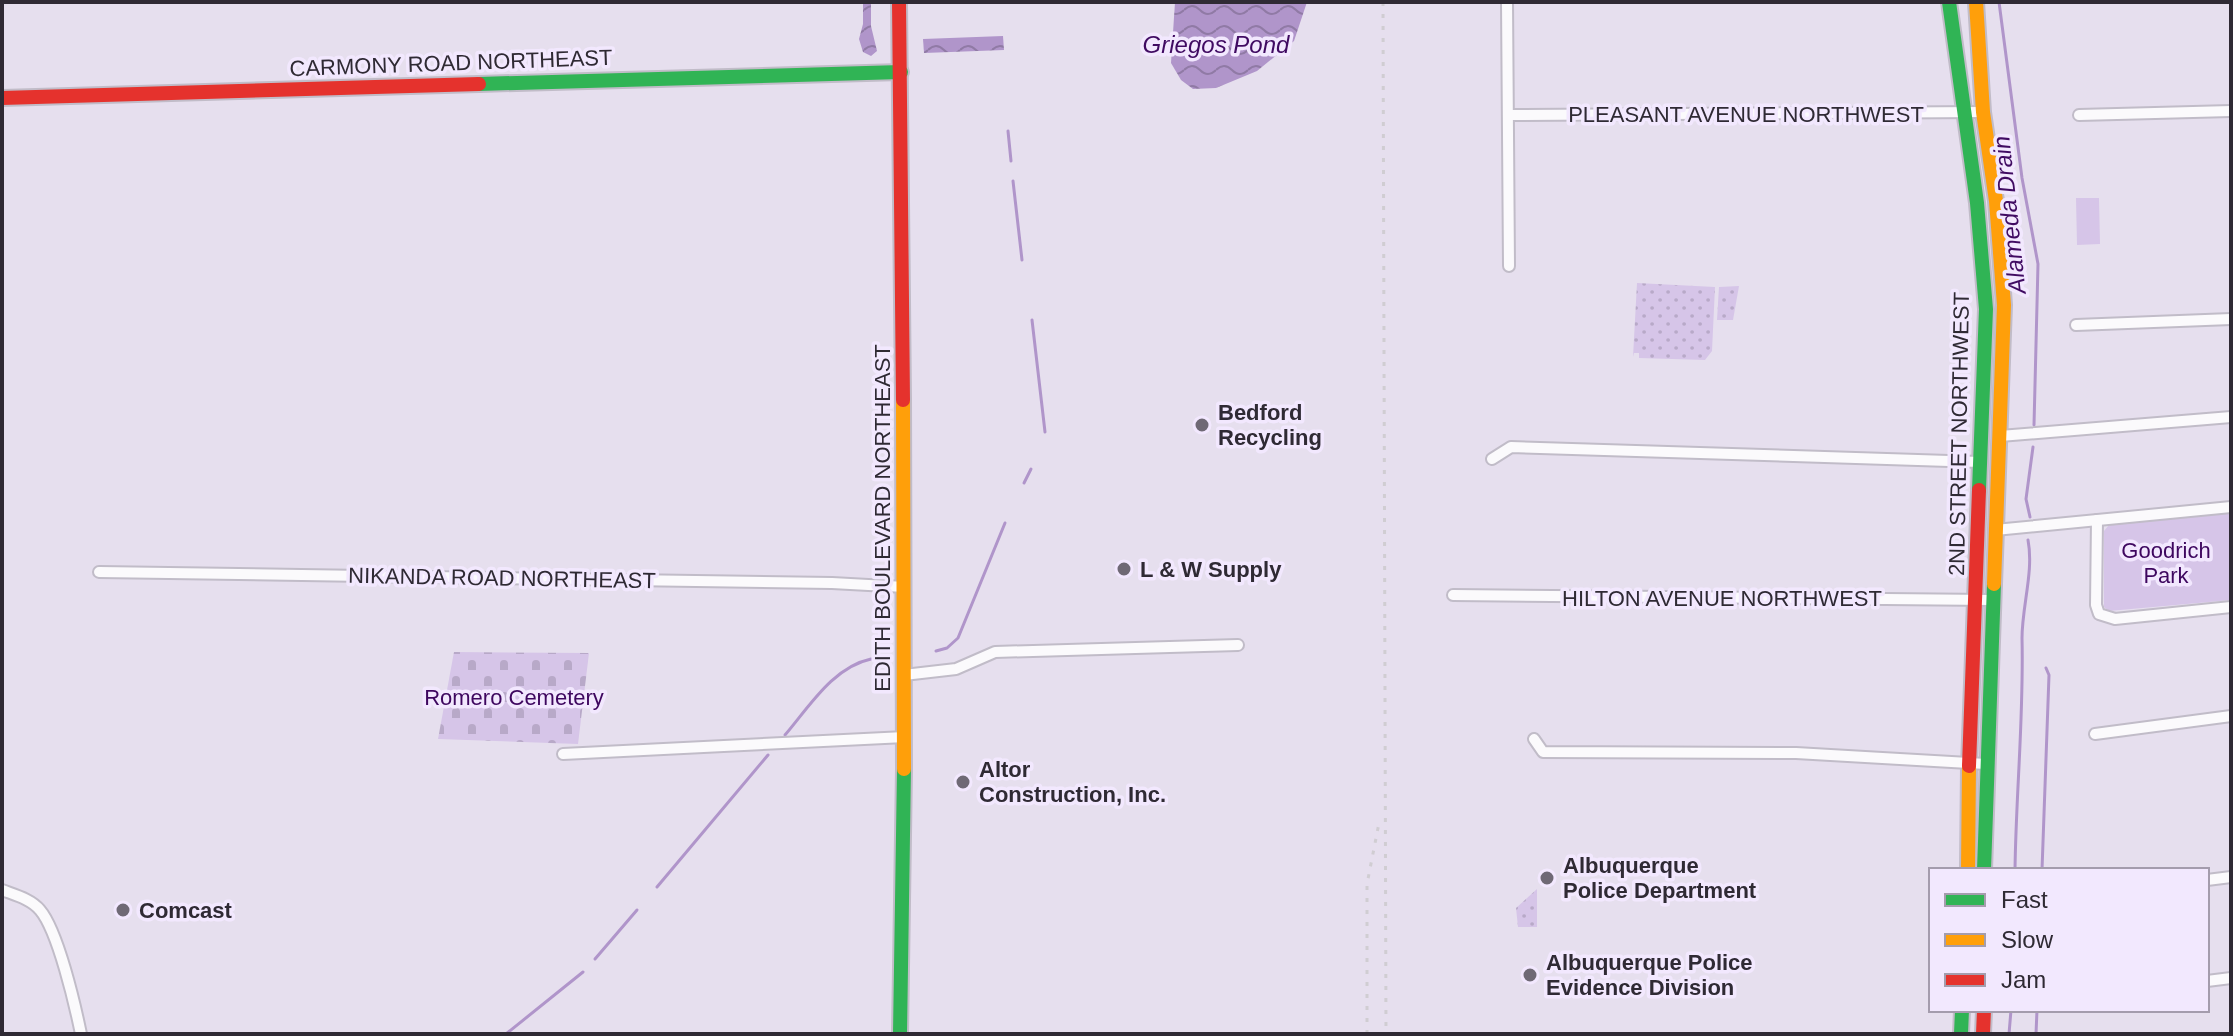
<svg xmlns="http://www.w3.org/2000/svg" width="2233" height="1036" font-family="Helvetica,sans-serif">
  <defs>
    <pattern id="grass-dots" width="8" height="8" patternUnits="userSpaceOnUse" patternTransform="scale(2)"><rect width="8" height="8" fill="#d6c5e8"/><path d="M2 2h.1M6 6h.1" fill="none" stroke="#b8a9c8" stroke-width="1.8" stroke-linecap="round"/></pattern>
    <pattern id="cemetery-stones" width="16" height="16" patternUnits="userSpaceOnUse" patternTransform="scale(2)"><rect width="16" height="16" fill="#d6c5e8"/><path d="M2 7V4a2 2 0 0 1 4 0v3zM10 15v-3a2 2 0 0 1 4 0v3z" fill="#b8a9c8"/></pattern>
    <pattern id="water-waves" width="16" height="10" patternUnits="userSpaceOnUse" patternTransform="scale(2)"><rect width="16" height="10" fill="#b095ca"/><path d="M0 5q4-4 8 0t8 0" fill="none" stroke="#907aa5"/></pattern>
  </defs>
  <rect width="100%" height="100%" fill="#e6dfee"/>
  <g fill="url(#grass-dots)">
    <path d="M 1637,283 L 1715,287 L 1712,351 L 1705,360 L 1639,358 L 1639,353 L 1634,353 L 1633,357 Z"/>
    <path d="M 1739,286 L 1733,320 L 1717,320 L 1719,287 Z"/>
    <path d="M 1537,889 L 1537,927 L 1518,927 L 1516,908 Z"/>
  </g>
  <path fill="url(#cemetery-stones)" d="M 454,652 L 589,653 L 578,744 L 438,739 Z"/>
  <g fill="#d6c5e8">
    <path d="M 2076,198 L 2099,198 L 2100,244 L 2077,245 Z"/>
    <path d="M 2231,512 L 2231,600 L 2109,611 L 2104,607 L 2104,531 L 2109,525 Z"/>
  </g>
  <g fill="url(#water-waves)">
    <path d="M 863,2 L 871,2 L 871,26 L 877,51 L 871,56 L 863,52 L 859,39 L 863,24 Z"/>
    <path d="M 1175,2 L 1307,2 L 1294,41 L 1257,71 L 1216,88 L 1193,89 L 1181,80 L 1171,63 Z"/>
    <path d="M 1003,36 L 1004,50 L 924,53 L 923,39 Z"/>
  </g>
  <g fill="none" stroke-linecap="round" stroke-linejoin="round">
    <g stroke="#b095ca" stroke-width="3">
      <path d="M 1999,2 L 2022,178 L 2038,264 L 2034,425"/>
      <path d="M 1008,131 L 1011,161"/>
      <path d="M 1013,181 L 1022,260"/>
      <path d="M 1032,320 L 1045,432"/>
      <path d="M 1024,483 L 1031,469"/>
      <path d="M 2030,517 L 2026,499 L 2033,447"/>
      <path d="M 936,651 L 947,648 L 958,638 L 1005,523"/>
      <path d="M 785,735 C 809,707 833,667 871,659"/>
      <path d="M 2015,870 C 2016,792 2024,715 2022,638 C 2022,606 2034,571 2028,540"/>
      <path d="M 2042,870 L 2049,675 L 2046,668"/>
      <path d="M 657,887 L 768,755"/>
      <path d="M 595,959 L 637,910"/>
      <path d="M 506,1034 L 583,972"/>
      <path d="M 2009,1034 L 2011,1010"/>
      <path d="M 2036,1034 L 2037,1010"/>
    </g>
    <defs>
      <g id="street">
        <path d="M 1507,2 L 1509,266"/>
        <path d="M 1509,115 L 1983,112"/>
        <path d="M 2079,115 L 2231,111"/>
        <path d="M 2076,325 L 2231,319"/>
        <path d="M 2000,436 L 2231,417"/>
        <path d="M 1492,459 L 1511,447 L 1980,462"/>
        <path d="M 2097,520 L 2096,605 L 2099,614 L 2115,619 L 2231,607"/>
        <path d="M 1995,530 L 2231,507"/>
        <path d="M 99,572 L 832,583 L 905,587"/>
        <path d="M 1453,595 L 1992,600"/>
        <path d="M 904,675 L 956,669 L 995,652 L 1238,645"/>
        <path d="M 2095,734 L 2231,716"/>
        <path d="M 1534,739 L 1543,752 L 1796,753 L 1986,764"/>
        <path d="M 563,754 L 905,737"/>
        <path d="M 2207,880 L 2231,877"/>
        <path d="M 2,890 C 15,895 31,899 40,910 C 58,931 75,1005 81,1034"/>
        <path d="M 2207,981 L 2231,978"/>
      </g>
      <g id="fast">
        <path d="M 1949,2 L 1977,203 L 1986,309 L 1979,490"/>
        <path d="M 479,84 L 901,72"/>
        <path d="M 1984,870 L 1994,584"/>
        <path d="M 900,1034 L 904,769"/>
        <path d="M 1961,1034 L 1962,1010"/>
      </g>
      <g id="slow">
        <path d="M 1976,2 L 1983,112 L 1996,201 L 2004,305 L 1994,584"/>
        <path d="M 903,400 L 904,769"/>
        <path d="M 1968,870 L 1969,766"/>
      </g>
      <g id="jam">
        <path d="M 899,2 L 903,400"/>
        <path d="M 2,98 L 479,84"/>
        <path d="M 1969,766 L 1979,490"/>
        <path d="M 1983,1034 L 1984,1010"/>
      </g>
    </defs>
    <use href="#street" stroke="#c1bcc8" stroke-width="14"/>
    <use href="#fast" stroke="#c1bcc8" stroke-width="18"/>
    <use href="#slow" stroke="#c1bcc8" stroke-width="18"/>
    <use href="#jam" stroke="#c1bcc8" stroke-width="18"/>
    <use href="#street" stroke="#fbfafc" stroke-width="10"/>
    <use href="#fast" stroke="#30b455" stroke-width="14"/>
    <use href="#slow" stroke="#ff9f0a" stroke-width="14"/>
    <use href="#jam" stroke="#e5322d" stroke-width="14"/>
    <g stroke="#d0cdd2" stroke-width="3" stroke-dasharray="4 8" stroke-linecap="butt">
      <path d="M 1383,2 L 1386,1034"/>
      <path d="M 1367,1034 L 1367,884 L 1379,823"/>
    </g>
  </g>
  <g fill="#6f6975" stroke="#f2e8fe" stroke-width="3">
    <circle cx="1202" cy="425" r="8"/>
    <circle cx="1124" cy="569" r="8"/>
    <circle cx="963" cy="782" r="8"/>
    <circle cx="1547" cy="878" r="8"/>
    <circle cx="123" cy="910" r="8"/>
    <circle cx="1530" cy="975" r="8"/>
  </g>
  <g text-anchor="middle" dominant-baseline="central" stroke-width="7" stroke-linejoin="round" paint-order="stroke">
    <g font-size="22" fill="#2f2a34" stroke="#f2e8fe">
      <text transform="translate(451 63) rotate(-2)">CARMONY ROAD NORTHEAST</text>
      <text x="1746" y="114">PLEASANT AVENUE NORTHWEST</text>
      <text transform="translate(1959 434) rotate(-89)">2ND STREET NORTHWEST</text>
      <text transform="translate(882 518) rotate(-90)">EDITH BOULEVARD NORTHEAST</text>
      <text transform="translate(502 578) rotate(1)">NIKANDA ROAD NORTHEAST</text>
      <text x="1722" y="598">HILTON AVENUE NORTHWEST</text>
    </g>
    <g font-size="22" font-weight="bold" fill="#2f2a34" stroke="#f2e8fe" text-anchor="start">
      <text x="1218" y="412">Bedford<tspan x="1218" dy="25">Recycling</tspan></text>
      <text x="1140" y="569">L &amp; W Supply</text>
      <text x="979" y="769">Altor<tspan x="979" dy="25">Construction, Inc.</tspan></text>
      <text x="1563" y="865">Albuquerque<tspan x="1563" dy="25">Police Department</tspan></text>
      <text x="139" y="910">Comcast</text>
      <text x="1546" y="962">Albuquerque Police<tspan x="1546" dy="25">Evidence Division</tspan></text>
    </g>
    <g font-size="22" fill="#3e075f" stroke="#f2e8fe">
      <text x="2166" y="550">Goodrich<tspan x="2166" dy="25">Park</tspan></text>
      <text x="514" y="697">Romero Cemetery</text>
    </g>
    <g font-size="24" font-style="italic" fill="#400b62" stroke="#f2e8fe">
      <text x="1216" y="44">Griegos Pond</text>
      <text transform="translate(2009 215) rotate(-96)">Alameda Drain</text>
    </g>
  </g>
  <rect width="2233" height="1036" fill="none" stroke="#2f2a34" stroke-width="8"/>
  <rect x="1929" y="868" width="280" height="144" fill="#f2e8fe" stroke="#a49cad" stroke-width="2"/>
  <rect x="1945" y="894" width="40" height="12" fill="#30b455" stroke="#a49cad" stroke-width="2"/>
  <text x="2001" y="908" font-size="24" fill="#2f2a34">Fast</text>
  <rect x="1945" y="934" width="40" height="12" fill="#ff9f0a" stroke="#a49cad" stroke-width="2"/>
  <text x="2001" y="948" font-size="24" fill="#2f2a34">Slow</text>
  <rect x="1945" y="974" width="40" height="12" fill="#e5322d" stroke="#a49cad" stroke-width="2"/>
  <text x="2001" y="988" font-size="24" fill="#2f2a34">Jam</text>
</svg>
